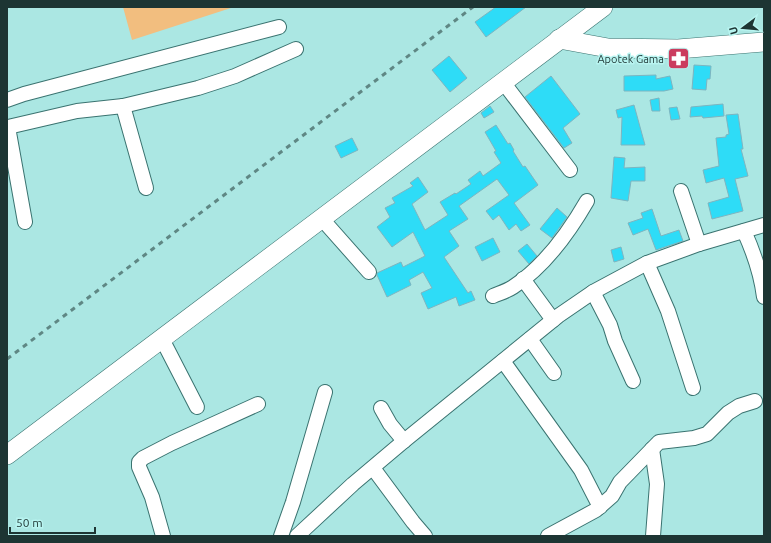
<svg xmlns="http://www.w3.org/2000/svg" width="771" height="543" font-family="Ubuntu,sans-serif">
  <rect width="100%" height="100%" fill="#abe7e3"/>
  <path fill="#f2be7f" d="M 123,7 L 234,7 L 132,40 Z"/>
  <g fill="#2edcf7" stroke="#7db5c0">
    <path d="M 496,7 L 526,7 L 486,37 L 475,22 Z"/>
    <path d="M 449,56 L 467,78 L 450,92 L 432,70 Z"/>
    <path d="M 694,65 L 711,66 L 710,79 L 707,79 L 706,90 L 692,89 Z"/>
    <path d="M 656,75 L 656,79 L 670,76 L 673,89 L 664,91 L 624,91 L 624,76 Z"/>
    <path d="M 551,76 L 580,114 L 563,128 L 572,143 L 564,148 L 525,97 Z"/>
    <path d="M 659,98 L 660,111 L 652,111 L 650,100 Z"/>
    <path d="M 723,104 L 724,116 L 703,118 L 702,116 L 690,117 L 691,107 Z"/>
    <path d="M 634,105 L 645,145 L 621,145 L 622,117 L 618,118 L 616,110 Z"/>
    <path d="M 490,106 L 494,112 L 484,118 L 481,113 Z"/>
    <path d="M 677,107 L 680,119 L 671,120 L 669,108 Z"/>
    <path d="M 738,114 L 743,149 L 741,149 L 748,176 L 735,179 L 743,211 L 712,219 L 708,203 L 729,197 L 724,178 L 706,183 L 703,170 L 719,166 L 716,138 L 726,137 L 726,135 L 729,134 L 726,115 Z"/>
    <path d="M 496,125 L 508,144 L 510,143 L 514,150 L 513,151 L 523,167 L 525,166 L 538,185 L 514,203 L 530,225 L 521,231 L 516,224 L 509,230 L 499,215 L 493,220 L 486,211 L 509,195 L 497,179 L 459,206 L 468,219 L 449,231 L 459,246 L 444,257 L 468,293 L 471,291 L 475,300 L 459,306 L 456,297 L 428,309 L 421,293 L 432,288 L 423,272 L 409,280 L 411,285 L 387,297 L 377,275 L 377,273 L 401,262 L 403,267 L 425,256 L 413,232 L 392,247 L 377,227 L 390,217 L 385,208 L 395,203 L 392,198 L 413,186 L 410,183 L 418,177 L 428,192 L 412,204 L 425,230 L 448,215 L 440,202 L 455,193 L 456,194 L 471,184 L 468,180 L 480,171 L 483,176 L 501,163 L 494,152 L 496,151 L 485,132 Z"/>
    <path d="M 352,138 L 358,150 L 341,158 L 335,146 Z"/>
    <path d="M 614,157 L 625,158 L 624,168 L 645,167 L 645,181 L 631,181 L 628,201 L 611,198 Z"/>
    <path d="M 557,208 L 567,217 L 552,238 L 540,229 Z"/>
    <path d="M 652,209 L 661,236 L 679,230 L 683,241 L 656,250 L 648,229 L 633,235 L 628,223 L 643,218 L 641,213 Z"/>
    <path d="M 493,238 L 500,252 L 482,261 L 475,247 Z"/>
    <path d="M 527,244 L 537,256 L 529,264 L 518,251 Z"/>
    <path d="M 621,247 L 624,259 L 614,262 L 611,250 Z"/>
  </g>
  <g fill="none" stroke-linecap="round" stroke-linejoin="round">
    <defs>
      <g id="street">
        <path d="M 503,82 L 570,170"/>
        <path d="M 7,100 L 24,94 L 279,27"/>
        <path d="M 123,106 L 146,188"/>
        <path d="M 681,191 L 699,244"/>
        <path d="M 322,219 L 369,272"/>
        <path d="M 25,222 L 8,127 L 77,111 L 123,106 L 198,88 L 235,76 L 296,49"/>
        <path d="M 744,231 C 754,253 761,273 764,297"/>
        <path d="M 647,263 L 668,311 L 693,388"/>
        <path d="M 523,279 L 553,320"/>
        <path d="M 593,292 L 610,325 L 615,341 L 633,381"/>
        <path d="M 493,296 C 500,293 507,291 513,287 C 545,266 568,234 587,201"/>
        <path d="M 162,339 L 197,407"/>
        <path d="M 530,339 L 554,373"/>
        <path d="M 503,361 L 581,470 L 600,507"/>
        <path d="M 381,408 L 390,424 L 404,441"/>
        <path d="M 652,449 L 657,484 L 653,536"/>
        <path d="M 373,468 L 413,522 L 425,536"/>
        <path d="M 163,536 L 152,497 L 139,467 L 139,462 L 143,458 L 172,443 L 258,404"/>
        <path d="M 281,536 L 293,502 L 325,392"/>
        <path d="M 297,536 L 353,484 L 404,441 L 558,316 L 593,292 L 647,263 L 699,244 L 764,225"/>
        <path d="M 548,536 L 596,510 L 612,496 L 620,482 L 659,442 L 694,438 L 707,434 L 728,413 L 739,406 L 755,401"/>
      </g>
      <g id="secondary">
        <path d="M 559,39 L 608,48 L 678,49 L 764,42"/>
        <path d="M 7,455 L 603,7"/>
      </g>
    </defs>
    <use href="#street" stroke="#3a7370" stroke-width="16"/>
    <use href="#secondary" stroke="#3a7370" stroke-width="20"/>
    <use href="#street" stroke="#fff" stroke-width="14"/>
    <use href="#secondary" stroke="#fff" stroke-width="19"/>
    <path stroke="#5f8784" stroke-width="3" stroke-dasharray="5 5" stroke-linecap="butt" d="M 7,359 L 473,7"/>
  </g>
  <defs>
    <symbol id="pharmacy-square" viewBox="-11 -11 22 22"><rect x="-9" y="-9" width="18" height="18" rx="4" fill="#cb3c5e" stroke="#b8f4f0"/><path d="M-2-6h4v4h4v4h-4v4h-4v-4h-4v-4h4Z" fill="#fff"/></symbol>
  </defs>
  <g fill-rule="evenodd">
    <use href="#pharmacy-square" x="666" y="46" width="25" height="25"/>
  </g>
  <g text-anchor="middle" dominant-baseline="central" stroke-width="3" stroke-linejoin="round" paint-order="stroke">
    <g font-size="11" fill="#1d3533" stroke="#b8f4f0" text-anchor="end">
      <text x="664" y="59">Apotek Gama</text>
    </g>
  </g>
  <rect width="771" height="543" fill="none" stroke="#1d3533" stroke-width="16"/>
  <g transform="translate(743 28) rotate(254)" stroke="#b8f4f0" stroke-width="3" paint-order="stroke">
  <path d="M0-3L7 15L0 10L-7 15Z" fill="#1d3533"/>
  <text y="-6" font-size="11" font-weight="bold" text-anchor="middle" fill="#1d3533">U</text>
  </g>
  <path d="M10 527v6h85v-6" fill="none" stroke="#1d3533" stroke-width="2"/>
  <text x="16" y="527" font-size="12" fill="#1d3533" stroke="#b8f4f0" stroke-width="3" paint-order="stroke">50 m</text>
</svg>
